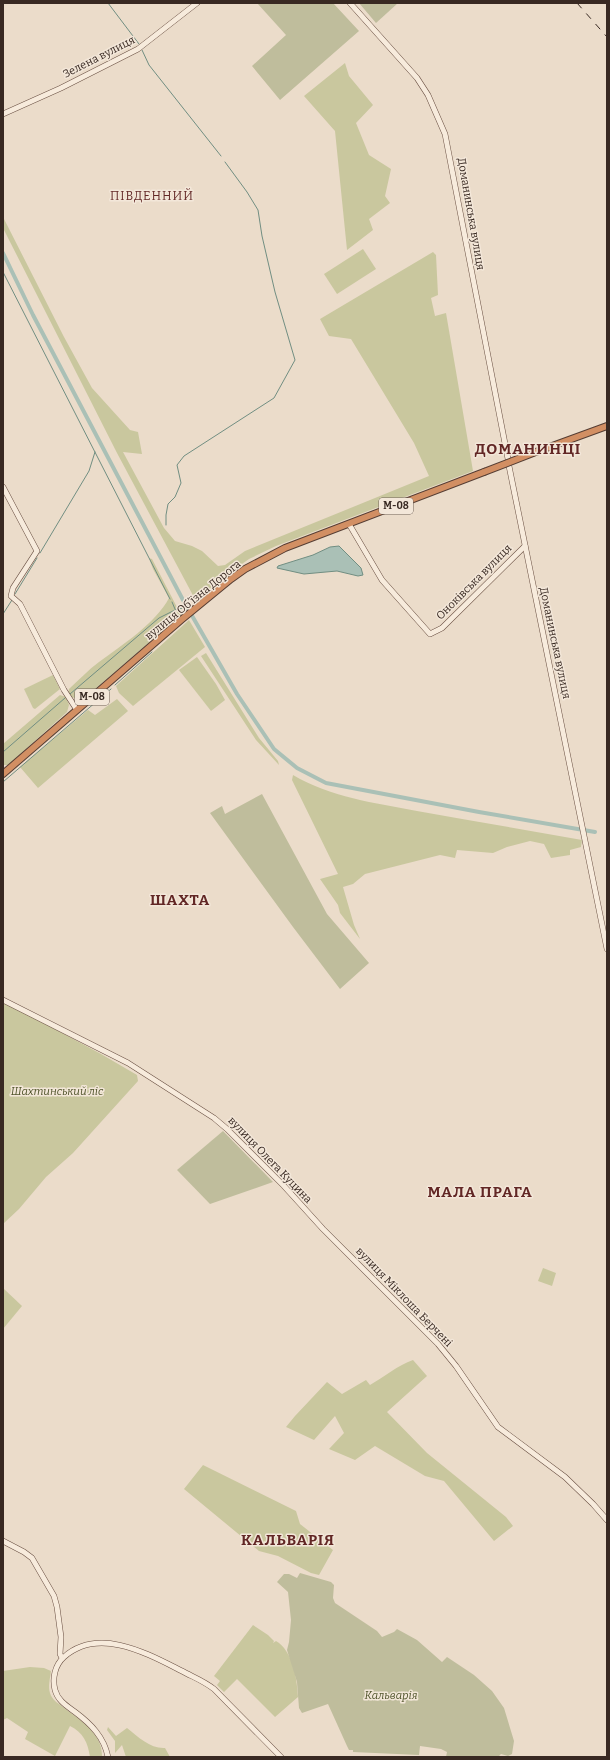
<svg xmlns="http://www.w3.org/2000/svg" width="610" height="1760" font-family="Bitter,serif">
  <rect width="100%" height="100%" fill="#ebdcca"/>
  <g fill="#c9c79e">
    <path d="M 345,63 L 349,76 L 373,105 L 356,123 L 369,155 L 391,169 L 385,196 L 390,203 L 369,219 L 373,230 L 347,250 L 335,131 L 304,96 Z"/>
    <path d="M 3,217 L 64,337 L 92,388 L 130,430 L 138,432 L 142,454 L 123,452 L 164,528 L 175,541 L 192,546 L 202,551 L 218,566 L 225,565 L 245,551 L 429,476 L 414,443 L 351,339 L 329,336 L 320,319 L 433,252 L 436,255 L 438,295 L 431,298 L 435,316 L 446,313 L 473,471 L 276,546 L 249,559 L 225,576 L 196,601 L 117,453 L 3,228 Z"/>
    <path d="M 363,249 L 376,269 L 337,294 L 324,274 Z"/>
    <path d="M 149,558 L 152,559 L 181,615 L 88,695 C 80,698 75,701 68,694 L 69,689 C 79,680 88,670 99,662 C 121,646 156,623 169,598 L 153,569 Z"/>
    <path d="M 189,620 L 205,647 L 133,706 L 119,693 L 116,686 Z"/>
    <path d="M 206,653 L 259,738 L 278,761 L 279,765 L 256,740 L 201,656 Z"/>
    <path d="M 197,657 L 216,684 L 225,700 L 211,711 L 179,670 Z"/>
    <path d="M 53,675 L 60,689 L 35,709 L 33,708 L 24,689 Z"/>
    <path d="M 60,695 L 66,697 L 69,705 L 67,712 L 8,765 L 4,765 L 3,744 Z"/>
    <path d="M 117,699 L 128,711 L 38,788 L 20,767 L 88,710 L 95,715 Z"/>
    <path d="M 293,775 C 330,797 375,803 417,811 C 472,821 527,830 582,840 L 581,847 L 570,850 L 570,855 L 551,858 L 544,844 L 530,841 L 507,847 L 493,853 L 457,850 L 455,858 L 440,855 L 365,874 L 353,884 L 343,887 L 354,925 L 360,939 L 340,913 L 338,905 L 320,879 L 338,874 L 292,780 Z"/>
    <path d="M 3,1003 L 16,1008 L 101,1054 L 137,1075 L 138,1081 L 73,1153 L 46,1177 L 19,1209 L 3,1224 Z"/>
    <path d="M 543,1268 L 556,1273 L 552,1286 L 538,1281 Z"/>
    <path d="M 3,1288 L 22,1306 L 3,1329 Z"/>
    <path d="M 413,1360 L 427,1376 L 387,1412 L 427,1453 L 506,1517 L 513,1526 L 494,1541 L 444,1481 L 425,1476 L 375,1446 L 355,1460 L 329,1449 L 344,1433 L 335,1416 L 314,1440 L 286,1427 L 295,1416 L 327,1382 L 342,1394 L 366,1380 L 370,1385 C 384,1377 398,1365 413,1360 Z"/>
    <path d="M 203,1465 L 296,1511 L 300,1524 L 333,1550 L 319,1575 L 311,1573 L 278,1556 L 259,1551 L 184,1489 Z"/>
    <path d="M 253,1625 L 268,1635 L 274,1641 L 273,1643 L 276,1641 C 293,1651 297,1679 298,1697 L 275,1717 L 237,1679 L 224,1692 L 217,1685 L 220,1681 L 214,1676 Z"/>
    <path d="M 30,1667 L 44,1668 L 51,1671 C 50,1678 48,1687 50,1693 C 52,1700 58,1703 63,1707 C 80,1720 103,1733 102,1757 L 90,1757 C 88,1743 83,1732 70,1726 L 55,1756 L 25,1739 L 28,1732 L 7,1718 L 3,1720 L 3,1671 Z"/>
    <path d="M 108,1727 L 116,1736 L 127,1728 C 138,1737 151,1749 165,1748 L 170,1757 L 126,1757 L 122,1745 L 115,1753 L 115,1741 L 107,1730 Z"/>
  </g>
  <g fill="#bfbd9c">
    <path d="M 257,3 L 333,3 L 359,31 L 280,100 L 252,66 L 286,35 Z"/>
    <path d="M 359,3 L 398,3 L 376,23 Z"/>
    <path d="M 262,794 L 327,914 L 369,963 L 340,989 L 293,927 L 210,813 L 222,806 L 225,814 Z"/>
    <path d="M 223,1131 L 273,1182 L 210,1204 L 177,1170 Z"/>
    <path d="M 300,1573 L 331,1582 L 334,1585 L 333,1598 L 335,1603 L 377,1631 L 382,1637 L 394,1632 L 397,1629 L 417,1640 L 442,1662 L 447,1657 L 474,1675 L 492,1691 L 504,1708 L 514,1741 L 512,1754 L 508,1756 L 501,1754 L 498,1757 L 471,1756 L 446,1757 L 447,1752 L 441,1749 L 420,1746 L 419,1755 L 353,1752 L 353,1750 L 349,1750 L 347,1746 L 328,1704 L 302,1713 L 299,1708 L 297,1682 L 287,1650 L 289,1642 L 291,1620 L 288,1592 L 277,1582 L 284,1574 L 289,1574 L 297,1578 Z"/>
  </g>
  <path fill="#aac0b6" stroke="#718e82" d="M 339,546 L 361,568 L 363,575 L 358,576 L 337,571 L 304,574 L 277,568 L 278,566 L 313,555 L 330,547 Z"/>
  <g fill="none" stroke-linecap="round" stroke-linejoin="round">
    <g stroke="#718e82" stroke-width="1">
      <path d="M 108,3 L 139,44"/>
      <path d="M 142,50 L 149,65 L 221,156"/>
      <path d="M 3,272 L 170,599"/>
      <path d="M 166,525 L 166,515 L 168,504 L 175,497 L 181,483 L 177,465 L 184,456 L 274,398 L 295,360 L 275,292 L 262,236 L 258,210 L 247,192 L 225,162"/>
      <path d="M 40,553 L 89,471 L 95,452"/>
      <path d="M 15,594 L 37,558"/>
      <path d="M 172,602 L 175,609"/>
      <path d="M 3,614 L 12,600"/>
      <path d="M 115,685 L 152,652"/>
      <path d="M 70,694 L 159,618 L 175,610 L 187,607"/>
      <path d="M 3,752 L 65,698"/>
      <path d="M 3,782 L 111,689"/>
    </g>
    <path stroke="#aac0b6" stroke-width="4" d="M 3,253 L 33,315 L 183,600 L 237,694 L 274,749 L 297,768 L 326,783 L 479,812 L 595,832"/>
    <defs>
      <g id="secondary">
        <path d="M 350,3 L 417,78 L 428,95 L 445,134 L 508,459"/>
        <path d="M 3,114 L 61,88 L 138,49 L 197,3"/>
        <path d="M 509,466 L 607,949"/>
        <path d="M 3,487 L 37,551 L 13,588 L 11,596 L 20,604 L 64,690 L 77,710"/>
        <path d="M 349,524 L 382,580 L 430,634 L 442,628 L 525,546"/>
        <path d="M 3,1000 L 128,1063 L 214,1118 L 227,1129 L 284,1186 L 323,1229 L 438,1344 L 456,1366 L 498,1427 L 565,1477 L 593,1504 L 607,1520"/>
        <path d="M 3,1541 L 24,1552 L 32,1558 L 54,1596 L 57,1607 L 61,1637 L 60,1654 L 62,1658"/>
        <path d="M 108,1757 C 104,1737 91,1724 75,1712 C 67,1706 58,1701 55,1690 C 52,1678 55,1665 64,1657 C 99,1626 148,1654 182,1671 C 193,1677 204,1681 214,1689 L 281,1757"/>
      </g>
      <g id="highway">
        <path d="M 533,453 L 607,426"/>
        <path d="M 3,774 L 181,620 L 231,579 L 245,569 L 285,548 L 484,472"/>
      </g>
    </defs>
    <use href="#secondary" stroke="#694f42" stroke-width="6"/>
    <use href="#highway" stroke="#553d33" stroke-width="8"/>
    <use href="#secondary" stroke="#f7ebdc" stroke-width="5"/>
    <use href="#highway" stroke="#d28f63" stroke-width="6"/>
    <path stroke="#382922" stroke-width="1" stroke-dasharray="7 7" stroke-linecap="butt" d="M 577,3 L 607,37"/>
    <defs>
      <path id="highway-bridge" d="M 484,472 L 533,453"/>
    </defs>
    <use href="#highway-bridge" stroke="#553d33" stroke-width="8" stroke-linecap="butt"/>
    <use href="#highway-bridge" stroke="#d28f63" stroke-width="6"/>
  </g>
  <g text-anchor="middle" dominant-baseline="central" stroke-width="3" stroke-linejoin="round" paint-order="stroke">
    <g fill="#f3e7d9" stroke="#706259" stroke-width="1">
      <rect x="379" y="498" width="34" height="16" rx="3"/>
      <rect x="75" y="689" width="34" height="16" rx="3"/>
    </g>
    <g font-size="10" font-weight="bold" fill="#382922">
      <text x="396" y="506">М-08</text>
      <text x="92" y="697">М-08</text>
    </g>
    <g font-size="11" fill="#382922" stroke="#f3e7d9">
      <text transform="translate(99 57) rotate(-27)">Зелена вулиця</text>
      <text transform="translate(471 214) rotate(80)">Доманинська вулиця</text>
      <text transform="translate(474 582) rotate(-45)">Оноківська вулиця</text>
      <text transform="translate(193 600) rotate(-39)">вулиця Обʼїзна Дорога</text>
      <text transform="translate(555 643) rotate(78)">Доманинська вулиця</text>
      <text transform="translate(270 1160) rotate(46)">вулиця Олега Куцина</text>
      <text transform="translate(404 1297) rotate(46)">вулиця Міклоша Берчені</text>
    </g>
    <g font-size="11" font-style="italic" fill="#4f532a" stroke="#f3e7d9">
      <text x="57" y="1091">Шахтинський ліс</text>
      <text x="391" y="1695">Кальварія</text>
    </g>
    <g font-size="12" letter-spacing="1" fill="#622725" stroke="#f3e7d9">
      <text x="152" y="196">ПІВДЕННИЙ</text>
    </g>
    <g font-size="15" font-weight="bold" letter-spacing="1" fill="#622725" stroke="#f3e7d9">
      <text x="528" y="449">ДОМАНИНЦІ</text>
      <text x="180" y="900">ШАХТА</text>
      <text x="480" y="1192">МАЛА ПРАГА</text>
      <text x="288" y="1540">КАЛЬВАРІЯ</text>
    </g>
  </g>
  <rect width="610" height="1760" fill="none" stroke="#382922" stroke-width="8"/>
</svg>
